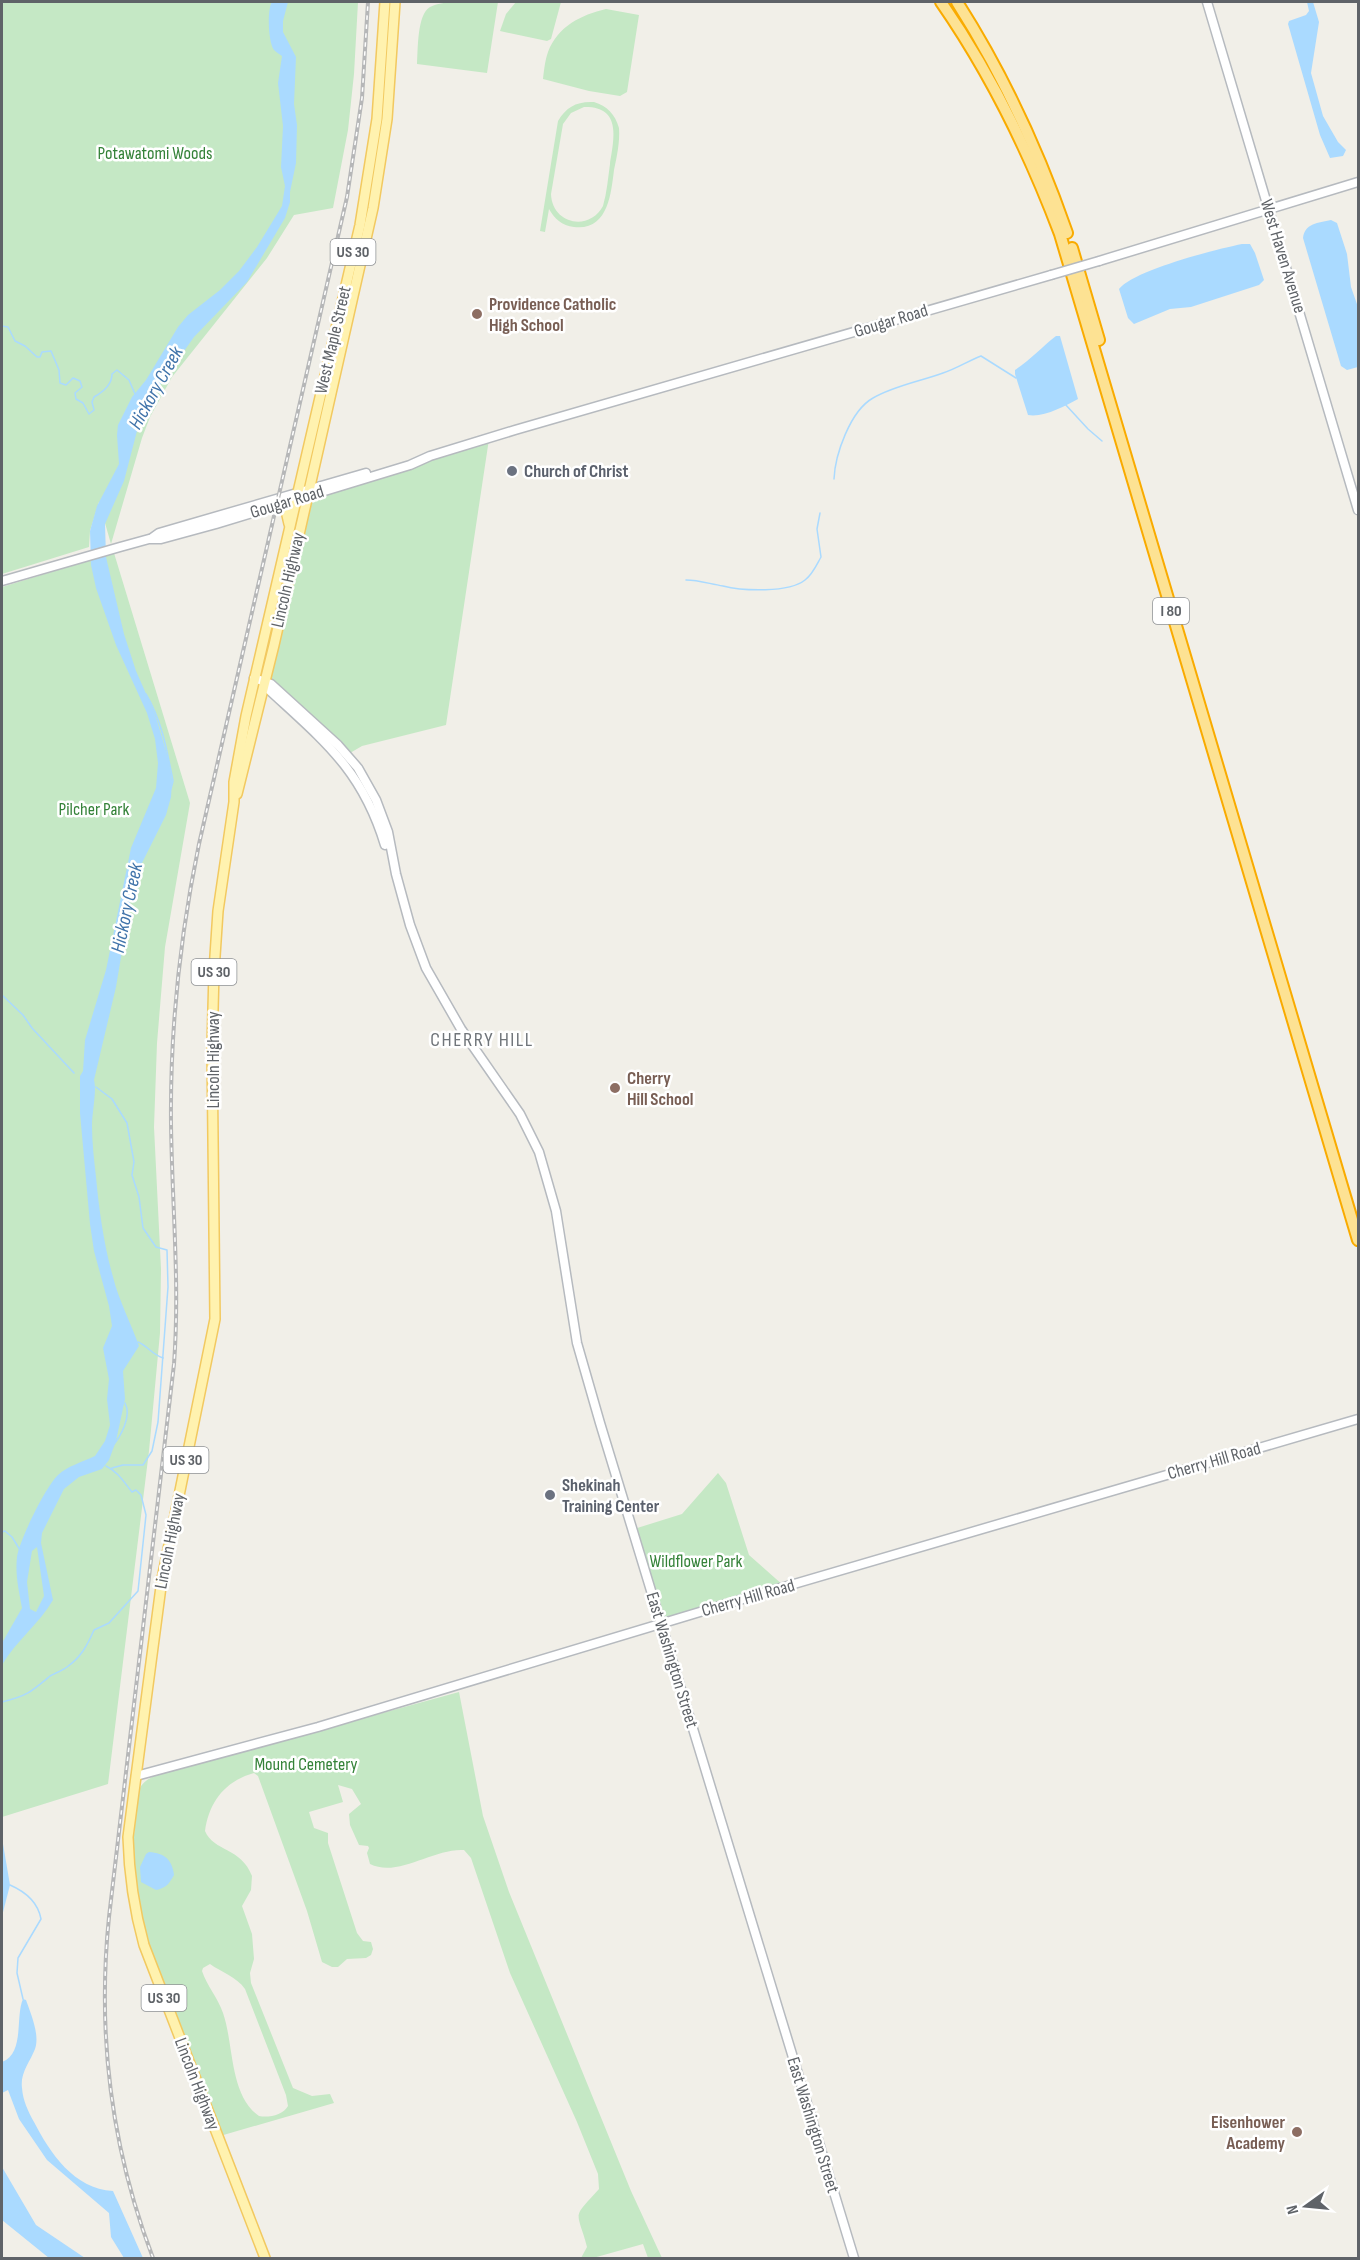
<svg xmlns="http://www.w3.org/2000/svg" width="1360" height="2260" font-family="'Sofia Sans Condensed',sans-serif">
  <rect width="100%" height="100%" fill="#f1efe8"/>
  <g fill="#c5e8c5" fill-rule="evenodd">
    <path d="M 2,2 L 358,2 L 354,74 L 348,130 L 333,208 L 294,215 L 267,258 L 172,377 L 150,417 L 142,438 L 111,544 L 99,502 L 90,531 L 89,547 L 2,574 Z"/>
    <path d="M 449,2 L 498,2 L 487,73 L 417,64 C 418,50 417,14 430,7 C 436,4 444,3 449,2 Z"/>
    <path d="M 516,2 L 561,2 L 551,39 L 547,41 L 500,31 L 506,14 Z"/>
    <path d="M 606,9 L 639,15 L 627,92 L 620,96 L 589,91 L 543,79 C 544,71 545,60 548,52 C 558,26 581,15 606,9 Z"/>
    <path d="M 594,102 C 607,106 615,114 619,128 C 620,142 617,156 614,170 C 611,194 608,231 574,227 C 562,226 554,218 549,209 L 545,232 L 540,231 L 558,121 C 566,107 577,101 594,102 ZM 584,107 C 622,106 614,139 610,164 C 608,178 607,192 603,206 C 589,232 552,224 551,194 L 563,124 L 571,113 Z"/>
    <path d="M 489,439 L 446,725 L 362,746 L 350,753 L 267,681 L 309,498 Z"/>
    <path d="M 114,553 L 190,803 L 165,947 L 157,1043 L 154,1127 L 161,1269 L 160,1333 L 149,1451 L 108,1784 L 2,1817 L 2,587 Z"/>
    <path d="M 718,1473 L 726,1483 L 749,1555 L 784,1586 L 662,1621 L 634,1529 L 682,1514 Z"/>
    <path d="M 459,1692 L 483,1816 L 509,1892 L 631,2191 L 662,2258 L 648,2258 L 643,2244 L 593,2258 L 581,2258 L 587,2247 C 577,2209 571,2220 599,2189 L 598,2174 L 577,2122 L 510,1973 L 471,1858 L 464,1850 C 433,1848 398,1878 370,1864 L 367,1853 L 369,1848 L 368,1846 L 359,1845 L 350,1825 L 349,1814 L 361,1804 L 352,1789 L 338,1785 L 343,1802 L 309,1812 L 314,1828 L 328,1833 L 328,1843 L 357,1933 L 363,1941 L 371,1942 L 373,1949 L 371,1955 L 366,1958 L 347,1959 L 338,1967 L 332,1967 L 322,1962 L 307,1911 L 258,1776 L 254,1773 C 225,1781 209,1802 205,1831 C 214,1852 241,1847 252,1876 L 251,1890 L 242,1906 L 252,1934 L 254,1959 L 250,1973 L 251,1983 L 293,2088 L 312,2096 L 330,2094 L 334,2103 L 220,2136 L 143,1931 L 135,1888 L 133,1846 L 138,1793 C 141,1783 147,1779 157,1775 ZM 210,1964 C 221,1972 237,1977 245,1989 L 286,2095 L 288,2106 C 283,2115 269,2118 259,2116 C 229,2095 234,2044 223,2013 C 218,1998 207,1986 202,1971 L 203,1968 Z"/>
  </g>
  <g fill="#aadaff" fill-rule="evenodd">
    <path d="M 272,2 L 288,2 L 283,21 L 283,32 L 296,57 L 294,104 L 297,125 L 296,163 L 290,192 L 290,202 L 285,218 L 247,282 L 194,337 L 155,392 L 137,431 L 124,481 L 105,524 L 106,557 L 124,634 L 136,671 L 155,714 L 169,761 L 172,781 L 171,797 L 166,815 L 141,865 L 131,897 L 116,987 L 94,1080 C 97,1091 92,1112 92,1126 C 92,1142 94,1160 96,1177 C 99,1210 104,1245 113,1277 C 119,1301 131,1323 139,1346 L 123,1371 L 125,1399 L 116,1441 L 109,1460 L 102,1469 L 79,1477 L 64,1489 L 42,1533 L 41,1543 L 53,1600 C 39,1624 16,1641 2,1665 L 2,1643 L 22,1608 C 19,1591 15,1575 17,1557 C 19,1541 46,1486 58,1475 C 68,1466 82,1462 95,1456 L 105,1441 L 110,1425 L 107,1399 L 109,1379 L 103,1348 L 112,1326 L 109,1306 L 94,1251 L 90,1224 L 80,1113 L 80,1076 L 83,1071 L 85,1040 L 106,970 L 131,848 L 156,788 L 158,763 L 155,739 L 147,713 L 116,645 L 96,588 L 91,565 L 90,531 L 97,506 L 119,464 L 117,435 L 118,425 L 132,397 L 146,380 L 178,327 L 188,315 L 220,290 L 239,271 L 257,247 L 282,206 L 285,186 L 281,167 L 283,126 L 278,83 L 282,56 C 279,54 276,52 274,50 C 268,42 267,9 272,2 ZM 37,1547 L 44,1596 L 36,1612 L 30,1609 L 27,1582 L 32,1551 Z"/>
    <path d="M 1307,2 L 1313,2 L 1319,22 L 1311,73 L 1323,116 L 1338,142 L 1346,150 L 1343,156 L 1330,158 L 1320,135 L 1288,24 L 1289,21 L 1306,15 L 1309,11 Z"/>
    <path d="M 1331,220 L 1337,223 L 1347,254 L 1351,287 L 1358,307 L 1358,367 L 1347,370 L 1341,366 L 1303,238 C 1305,223 1318,223 1331,220 Z"/>
    <path d="M 1242,244 L 1250,244 L 1255,253 L 1264,280 L 1259,285 L 1191,307 L 1170,309 L 1134,324 L 1128,318 L 1119,289 C 1134,270 1217,249 1242,244 Z"/>
    <path d="M 1056,336 L 1060,336 L 1078,399 C 1065,406 1043,418 1028,415 L 1015,374 L 1015,370 C 1030,360 1042,347 1056,336 Z"/>
    <path d="M 2,1838 L 10,1885 L 2,1916 Z"/>
    <path d="M 149,1852 C 165,1853 172,1860 174,1875 C 169,1884 166,1888 156,1890 L 141,1882 L 140,1867 L 146,1854 Z"/>
    <path d="M 23,1999 L 26,2000 C 31,2014 40,2035 35,2049 C 30,2062 20,2073 22,2088 C 23,2101 28,2111 34,2122 C 50,2153 74,2189 113,2191 L 143,2258 L 124,2258 L 111,2237 L 109,2213 L 47,2160 L 19,2119 L 8,2090 L 2,2093 L 2,2062 C 25,2053 15,2017 23,1999 Z"/>
    <path d="M 2,2167 L 36,2225 L 85,2258 L 49,2258 L 2,2220 Z"/>
  </g>
  <g fill="none" stroke-linecap="round" stroke-linejoin="round">
    <g stroke="#aadaff" stroke-width="1.5">
      <path d="M 2,326 L 8,327 L 15,341 L 25,346 L 37,357 L 40,357 L 42,352 L 51,351 L 59,370 L 60,383 L 66,385 L 73,378 L 80,381 L 82,387 L 75,393 L 76,399 L 83,403 L 89,414 L 94,410 L 92,402 L 94,397 C 103,392 112,385 112,374 L 117,370 L 129,380 L 135,394"/>
      <path d="M 1065,404 L 1088,429 L 1102,441"/>
      <path d="M 834,479 C 835,455 850,411 873,398 C 893,386 921,381 943,373 C 956,369 968,361 981,356 L 1016,378"/>
      <path d="M 686,580 C 699,580 710,584 723,586 C 743,591 789,593 805,580 C 813,574 817,564 821,557 L 817,529 L 820,513"/>
      <path d="M 146,694 C 162,721 167,750 173,781 L 171,789"/>
      <path d="M 2,995 L 23,1015 L 32,1028 L 74,1073"/>
      <path d="M 96,1087 L 112,1099 L 127,1123 L 134,1162 L 132,1175 L 139,1197 L 143,1228 L 156,1247 L 167,1250 L 168,1287 L 158,1422 L 152,1451 L 143,1465 L 123,1465 L 112,1468"/>
      <path d="M 138,1342 C 148,1346 151,1354 163,1358"/>
      <path d="M 112,1447 C 121,1436 132,1416 125,1403"/>
      <path d="M 2,1532 L 5,1531 L 12,1537 L 20,1550"/>
      <path d="M 2,1702 C 27,1696 31,1692 50,1676 C 55,1673 62,1671 67,1667 C 81,1657 87,1646 94,1630 L 109,1623 L 138,1591 L 146,1515 L 141,1495 L 136,1490 L 132,1492 C 124,1482 117,1471 106,1466"/>
      <path d="M 10,1885 C 26,1892 38,1902 41,1919 L 18,1958 L 17,1973 L 23,1999"/>
    </g>
    <defs>
      <g id="secondary">
        <path d="M 1207,2 L 1358,510"/>
        <path d="M 1099,261 L 1358,182"/>
        <path d="M 152,538 L 159,533 L 366,473"/>
        <path d="M 2,581 L 120,547 L 149,539 L 161,539 L 216,524 L 410,465 L 430,456 L 515,430 L 1051,275"/>
        <path d="M 254,678 L 271,684 L 338,745 L 358,768 L 376,800 L 388,832 L 396,874 L 410,925 L 426,968 L 461,1029 L 520,1114 L 539,1152 L 556,1211 L 577,1343 L 600,1423 L 854,2258"/>
        <path d="M 264,682 L 267,688 C 323,740 362,769 385,845"/>
        <path d="M 136,1776 L 318,1727 L 753,1596 L 1358,1419"/>
      </g>
      <g id="primary">
        <path d="M 277,504 L 286,511 L 289,524"/>
        <path d="M 237,794 L 274,645 L 373,208 L 387,119 L 395,2"/>
        <path d="M 265,2258 L 144,1945 C 134,1909 129,1874 128,1837 L 162,1579 L 215,1319 L 212,1048 L 214,971 L 218,911 L 234,802 L 234,782 L 246,716 L 360,225 L 377,119 L 385,2"/>
      </g>
      <g id="highway">
        <path d="M 941,2 C 991,74 1029,152 1060,234 L 1358,1240"/>
        <path d="M 957,2 C 1003,74 1039,152 1067,233"/>
        <path d="M 1072,248 L 1099,340"/>
      </g>
    </defs>
    <use href="#secondary" stroke="#b6babf" stroke-width="11"/>
    <use href="#primary" stroke="#f2c960" stroke-width="12"/>
    <use href="#highway" stroke="#f9ab00" stroke-width="14"/>
    <use href="#secondary" stroke="#fff" stroke-width="8"/>
    <use href="#primary" stroke="#fff2af" stroke-width="9"/>
    <use href="#highway" stroke="#fde293" stroke-width="10"/>
    <defs>
      <path id="rail" d="M 153,2258 C 111,2148 97,2034 109,1917 L 174,1364 C 180,1284 172,1204 171,1124 C 170,1030 180,936 199,844 L 347,197 L 362,98 L 368,2"/>
    </defs>
    <use href="#rail" stroke="#b6b7b8" stroke-width="4"/>
    <use href="#rail" stroke="#fff" stroke-width="1.5" stroke-dasharray="4.5" stroke-linecap="butt"/>
    <defs>
      <path id="secondary-bridge" d="M 1051,275 L 1099,261"/>
    </defs>
    <use href="#secondary-bridge" stroke="#b6babf" stroke-width="11" stroke-linecap="butt"/>
    <use href="#secondary-bridge" stroke="#fff" stroke-width="8"/>
  </g>
  <g fill="#8d6e63" stroke="#fff" stroke-width="2">
    <circle cx="477" cy="314" r="6"/>
    <circle cx="615" cy="1088" r="6"/>
    <circle cx="1297" cy="2132" r="6"/>
  </g>
  <g fill="#6b7280" stroke="#fff" stroke-width="2">
    <circle cx="512" cy="471" r="6"/>
    <circle cx="550" cy="1495" r="6"/>
  </g>
  <g text-anchor="middle" dominant-baseline="central" stroke-width="5" stroke-linejoin="round" paint-order="stroke">
    <g fill="#fff" stroke="#8f9295" stroke-width="1.5">
      <rect x="330.5" y="239" width="45" height="26" rx="4.5"/>
      <rect x="1153" y="598" width="36" height="26" rx="4.5"/>
      <rect x="191.5" y="959" width="45" height="26" rx="4.5"/>
      <rect x="163.5" y="1447" width="45" height="26" rx="4.5"/>
      <rect x="141.5" y="1985" width="45" height="26" rx="4.5"/>
    </g>
    <g font-size="16" font-weight="bold" fill="#5f6368">
      <text x="353" y="252">US 30</text>
      <text x="1171" y="611">I 80</text>
      <text x="214" y="972">US 30</text>
      <text x="186" y="1460">US 30</text>
      <text x="164" y="1998">US 30</text>
    </g>
    <g font-size="18" fill="#348238" stroke="#fff">
      <text x="155" y="153">Potawatomi Woods</text>
      <text x="94" y="809">Pilcher Park</text>
      <text x="696" y="1561">Wildflower Park</text>
      <text x="306" y="1764">Mound Cemetery</text>
    </g>
    <g font-size="18" fill="#5f6368" stroke="#fff">
      <text transform="translate(1283 256) rotate(73)">West Haven Avenue</text>
      <text transform="translate(891 321) rotate(-17)">Gougar Road</text>
      <text transform="translate(333 340) rotate(-77)">West Maple Street</text>
      <text transform="translate(287 502) rotate(-17)">Gougar Road</text>
      <text transform="translate(288 580) rotate(-77)">Lincoln Highway</text>
      <text transform="translate(213 1060) rotate(-90)">Lincoln Highway</text>
      <text transform="translate(1214 1461) rotate(-16)">Cherry Hill Road</text>
      <text transform="translate(170 1541) rotate(-79)">Lincoln Highway</text>
      <text transform="translate(748 1598) rotate(-16)">Cherry Hill Road</text>
      <text transform="translate(672 1660) rotate(73)">East Washington Street</text>
      <text transform="translate(197 2084) rotate(69)">Lincoln Highway</text>
      <text transform="translate(813 2125) rotate(73)">East Washington Street</text>
    </g>
    <g font-size="18" font-weight="bold" fill="#785e54" stroke="#fff" text-anchor="start">
      <text x="489" y="304">Providence Catholic<tspan x="489" dy="21">High School</tspan></text>
      <text x="627" y="1078">Cherry<tspan x="627" dy="21">Hill School</tspan></text>
      <text x="1285" y="2122" text-anchor="end">Eisenhower<tspan x="1285" dy="21">Academy</tspan></text>
    </g>
    <g font-size="18" font-weight="bold" fill="#5b616d" stroke="#fff" text-anchor="start">
      <text x="524" y="471">Church of Christ</text>
      <text x="562" y="1485">Shekinah<tspan x="562" dy="21">Training Center</tspan></text>
    </g>
    <g font-size="20" font-style="italic" fill="#4174aa" stroke="#fff">
      <text transform="translate(156 388) rotate(-61)">Hickory Creek</text>
      <text transform="translate(127 908) rotate(-78)">Hickory Creek</text>
    </g>
    <g font-size="20" letter-spacing="1.5" fill="#70757a" stroke="#fff">
      <text x="482" y="1040">CHERRY HILL</text>
    </g>
  </g>
  <rect width="1360" height="2260" fill="none" stroke="#5f6368" stroke-width="6"/>
  <g transform="translate(1306 2206) rotate(255)" stroke="#ffffff" stroke-width="4.5" paint-order="stroke">
  <path d="M0-4.5L10 22L0 15L-10 22Z" fill="#5f6368"/>
  <text y="-9" font-size="16" font-weight="bold" text-anchor="middle" fill="#5f6368">N</text>
  </g>
</svg>
